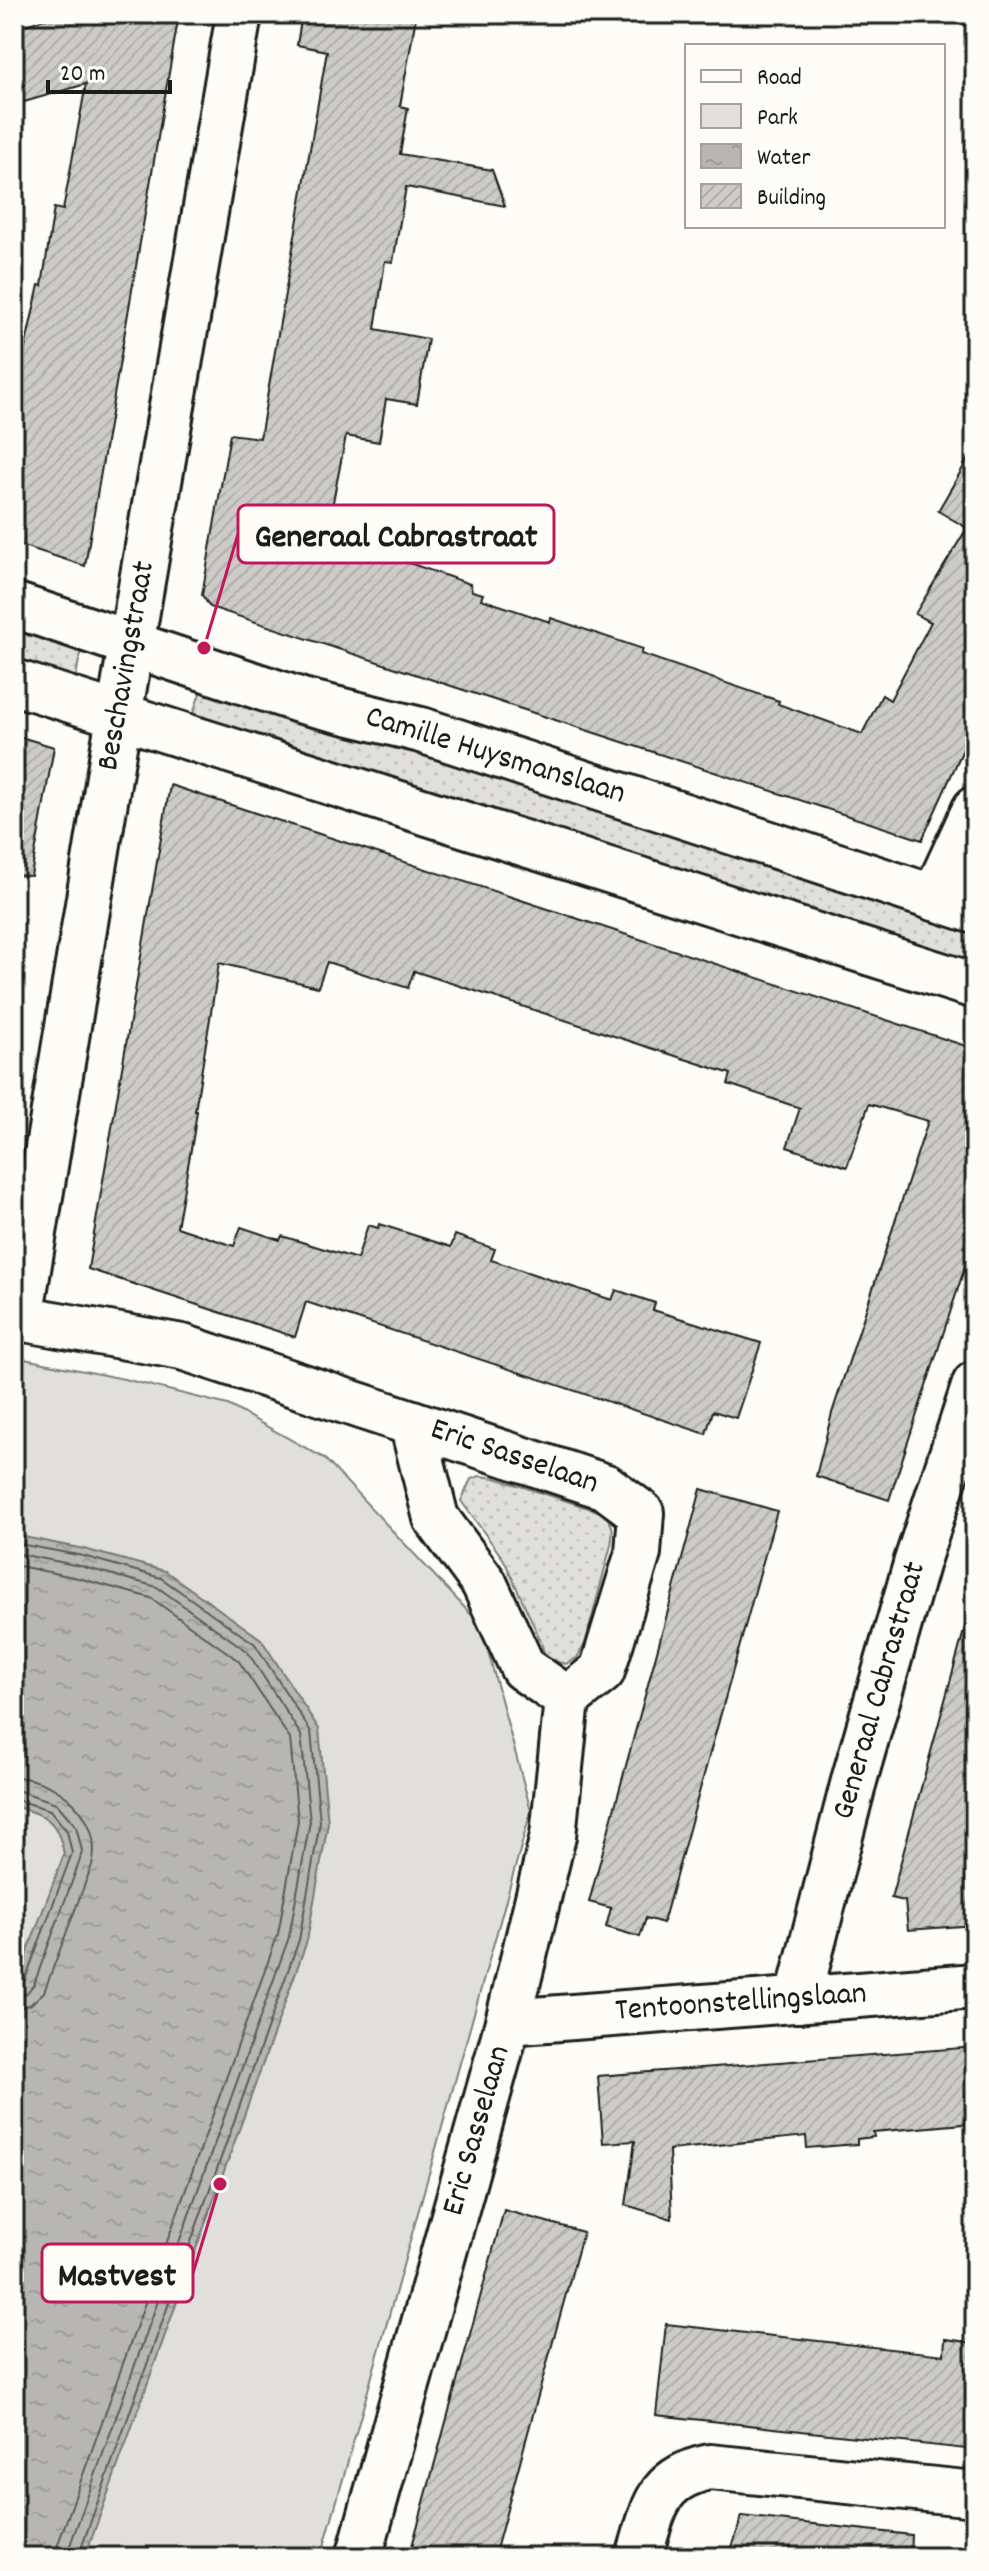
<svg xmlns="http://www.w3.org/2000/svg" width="989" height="2571" font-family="Dekko,sans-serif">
  <defs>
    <pattern id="grass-dots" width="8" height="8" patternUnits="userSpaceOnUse" patternTransform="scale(2)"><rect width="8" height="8" fill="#e0dfdb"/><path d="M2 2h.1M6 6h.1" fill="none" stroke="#c0bfbb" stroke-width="1.8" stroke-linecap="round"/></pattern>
    <pattern id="water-ripples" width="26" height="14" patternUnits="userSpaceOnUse" patternTransform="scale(2)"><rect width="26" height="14" fill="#b7b6b2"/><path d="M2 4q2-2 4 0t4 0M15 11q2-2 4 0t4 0" fill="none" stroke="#9d9c98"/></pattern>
    <pattern id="building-hatch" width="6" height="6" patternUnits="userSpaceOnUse" patternTransform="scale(2)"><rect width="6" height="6" fill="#cccbc8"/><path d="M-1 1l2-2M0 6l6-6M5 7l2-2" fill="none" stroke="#afaeab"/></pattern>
  </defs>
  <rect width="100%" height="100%" fill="#fdfcf7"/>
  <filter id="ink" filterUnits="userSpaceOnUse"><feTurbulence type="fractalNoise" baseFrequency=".0125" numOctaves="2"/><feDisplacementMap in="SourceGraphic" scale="16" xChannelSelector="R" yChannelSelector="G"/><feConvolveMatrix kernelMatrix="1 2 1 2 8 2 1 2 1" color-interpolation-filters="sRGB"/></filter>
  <g filter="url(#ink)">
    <g fill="url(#grass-dots)" stroke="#7e7e7c" stroke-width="2">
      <path d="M 14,621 L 82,643 L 76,677 L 14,657 Z"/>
      <path d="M 204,682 L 975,934 L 975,972 L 192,716 Z"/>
      <path d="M 480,1476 L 495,1478 L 601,1512 C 614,1523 614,1529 611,1545 L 585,1644 L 577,1658 L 566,1664 L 546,1659 L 540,1639 L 504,1560 L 461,1501 L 471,1479 Z"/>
    </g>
    <path fill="#e0dfdb" stroke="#7e7e7c" stroke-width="2" d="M 14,1357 L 124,1379 L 228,1405 L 324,1458 L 481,1625 L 531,1811 L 321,2557 L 14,2557 Z"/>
    <path fill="url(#water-ripples)" stroke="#797876" stroke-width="2" d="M 14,1535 L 84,1549 L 165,1571 L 261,1639 L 319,1729 L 328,1823 L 307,1941 L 85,2557 L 14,2557 L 14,1988 L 64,1854 C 57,1818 46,1816 14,1806 Z"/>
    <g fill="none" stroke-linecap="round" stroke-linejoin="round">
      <g stroke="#5a5a58" stroke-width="2">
        <path d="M 14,1543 L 83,1556 L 161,1578 L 255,1644 L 311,1732 L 320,1822 L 299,1940 L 78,2557"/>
        <path d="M 14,1553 L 80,1566 L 157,1587 L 247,1651 L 301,1735 L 310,1821 L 289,1937 L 69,2548 L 68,2557"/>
        <path d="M 14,1565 L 78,1578 L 151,1598 L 238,1660 L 290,1739 L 298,1821 L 278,1934 L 58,2544 L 56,2557"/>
        <path d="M 14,1777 C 58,1779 104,1817 92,1865 L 44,1992 L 30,2005 L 14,2008"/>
        <path d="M 14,1789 L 56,1803 L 76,1826 L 82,1851 L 80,1860 L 34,1984 L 27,1993 L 14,1996"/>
        <path d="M 14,1799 L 50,1810 L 67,1831 L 72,1853 L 25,1980 L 21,1985 L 14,1986"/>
      </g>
    </g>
    <g fill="url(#building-hatch)" stroke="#1c1c1c" stroke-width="2">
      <path d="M 59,14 L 179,14 L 85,566 L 14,543 L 14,377 L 18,356 L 23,357 L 39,285 L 42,286 L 54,208 L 63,210 L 86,84 L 14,105 L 14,29 Z"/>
      <path d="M 302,14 L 399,14 L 416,17 L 400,106 L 408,108 L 400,154 L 492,170 L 505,206 L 406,187 L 393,262 L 385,261 L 375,329 L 428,339 L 417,404 L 386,399 L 379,442 L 346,436 L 328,527 L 351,535 L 348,542 L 470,584 L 472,591 L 483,594 L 481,599 L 550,622 L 551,618 L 643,649 L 641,654 L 779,701 L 778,704 L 862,734 L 882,695 L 890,700 L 931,622 L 915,614 L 967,528 L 938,511 L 975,447 L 975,723 L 922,840 L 210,607 L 202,595 L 230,434 L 260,438 L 327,51 L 297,45 Z"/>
      <path d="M 14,735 L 54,747 L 31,876 L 14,875 Z"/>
      <path d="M 170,785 L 975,1049 L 975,1236 L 889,1500 L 816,1476 L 832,1413 L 928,1121 L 869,1104 L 847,1167 L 787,1147 L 800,1108 L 728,1084 L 731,1074 L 414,971 L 408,988 L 327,962 L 318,987 L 219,963 L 195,1111 L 197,1111 L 193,1138 L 177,1227 L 234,1246 L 241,1227 L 280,1240 L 282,1236 L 357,1259 L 368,1225 L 378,1228 L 379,1224 L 451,1247 L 455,1235 L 495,1249 L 491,1260 L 548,1279 L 612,1300 L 616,1290 L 655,1303 L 653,1310 L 761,1343 L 736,1418 L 713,1411 L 706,1434 L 306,1302 L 295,1337 L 88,1269 Z"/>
      <path d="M 701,1489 L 777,1511 L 663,1923 L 646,1918 L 640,1937 L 606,1927 L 611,1908 L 589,1902 Z"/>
      <path d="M 965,1627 L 975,1628 L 975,1925 L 908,1930 L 905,1901 L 891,1898 Z"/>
      <path d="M 975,2047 L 975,2123 L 873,2132 L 874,2137 L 857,2139 L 857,2144 L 807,2148 L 806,2136 L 669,2150 L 672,2219 L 626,2205 L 635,2141 L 603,2143 L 598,2076 Z"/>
      <path d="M 504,2210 L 583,2232 L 538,2396 L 494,2557 L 409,2557 Z"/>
      <path d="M 666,2324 L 944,2355 L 945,2339 L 975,2343 L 975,2450 L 656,2415 Z"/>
      <path d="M 742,2516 L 911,2535 L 910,2557 L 729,2557 Z"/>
    </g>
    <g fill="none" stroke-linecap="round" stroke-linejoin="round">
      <defs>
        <g id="minor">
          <path d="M 14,605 L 302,701 L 421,730 L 975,911"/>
          <path d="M 14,682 L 975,986"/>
          <path d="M 934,898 L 975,809"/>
          <path d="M 14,1317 L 182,1347 L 412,1423 L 436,1518 L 484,1583 L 523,1668 L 567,1699 L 553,1836 L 508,2022 L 359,2557"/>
          <path d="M 20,1318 L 119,716 L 239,14"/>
          <path d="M 412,1423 L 606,1487 L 641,1513 L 638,1553 L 602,1671 L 567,1699"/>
          <path d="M 798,2000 L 855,1777 L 917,1561 L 975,1384"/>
          <path d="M 508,2022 L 975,1986"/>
          <path d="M 639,2557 C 654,2509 655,2478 710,2467 L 975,2494"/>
        </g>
      </defs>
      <use href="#minor" stroke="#1c1c1c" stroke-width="50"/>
      <use href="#minor" stroke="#fdfcf7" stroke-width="44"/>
    </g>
  </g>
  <g text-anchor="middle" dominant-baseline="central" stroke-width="6" stroke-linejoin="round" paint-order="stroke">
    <g font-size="32" fill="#1c1c1c" stroke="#fdfcf7">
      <text transform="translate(128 666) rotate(-80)">Beschavingstraat</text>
      <text transform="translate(495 757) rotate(17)">Camille Huysmanslaan</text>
      <text transform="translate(514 1458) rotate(19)">Eric Sasselaan</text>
      <text transform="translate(881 1691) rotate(-74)">Generaal Cabrastraat</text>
      <text transform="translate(741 2004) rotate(-4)">Tentoonstellingslaan</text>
      <text transform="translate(478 2131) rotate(-74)">Eric Sasselaan</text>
    </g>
  </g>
  <path fill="none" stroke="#c2185b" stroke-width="3" d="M204 648L238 534M220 2184L193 2273"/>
  <g fill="#c2185b" stroke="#fdfcf7" stroke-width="3">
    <circle cx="204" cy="648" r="8"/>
    <circle cx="220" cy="2184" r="8"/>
  </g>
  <g fill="#fdfcf7" stroke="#c2185b" stroke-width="3">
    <rect x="238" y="505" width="316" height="58" rx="8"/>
    <rect x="42" y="2244" width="151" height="58" rx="8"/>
  </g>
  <g font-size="34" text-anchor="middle" font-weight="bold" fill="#1c1c1c">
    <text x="396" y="546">Generaal Cabrastraat</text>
    <text x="117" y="2285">Mastvest</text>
  </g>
  <rect width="989" height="2571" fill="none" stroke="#fdfcf7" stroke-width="48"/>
  <rect x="24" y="24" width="941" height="2523" fill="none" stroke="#1c1c1c" stroke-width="3" filter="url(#ink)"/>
  <rect x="685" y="44" width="260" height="184" fill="#fdfcf7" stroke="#a3a29f" stroke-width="2"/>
  <rect x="701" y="70" width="40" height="12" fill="#fdfcf7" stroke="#a3a29f" stroke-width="2"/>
  <text x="757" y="84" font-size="24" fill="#1c1c1c">Road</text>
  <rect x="701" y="104" width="40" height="24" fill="#e0dfdb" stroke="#a3a29f" stroke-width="2"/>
  <text x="757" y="124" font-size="24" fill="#1c1c1c">Park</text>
  <rect x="701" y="144" width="40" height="24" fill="url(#water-ripples)" stroke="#a3a29f" stroke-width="2"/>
  <text x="757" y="164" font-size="24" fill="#1c1c1c">Water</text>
  <rect x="701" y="184" width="40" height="24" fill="url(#building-hatch)" stroke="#a3a29f" stroke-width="2"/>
  <text x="757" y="204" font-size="24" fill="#1c1c1c">Building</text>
  <path d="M48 80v12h122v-12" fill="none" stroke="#1c1c1c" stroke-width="4"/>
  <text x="60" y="80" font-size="24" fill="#1c1c1c" stroke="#fdfcf7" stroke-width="6" paint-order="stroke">20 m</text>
</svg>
